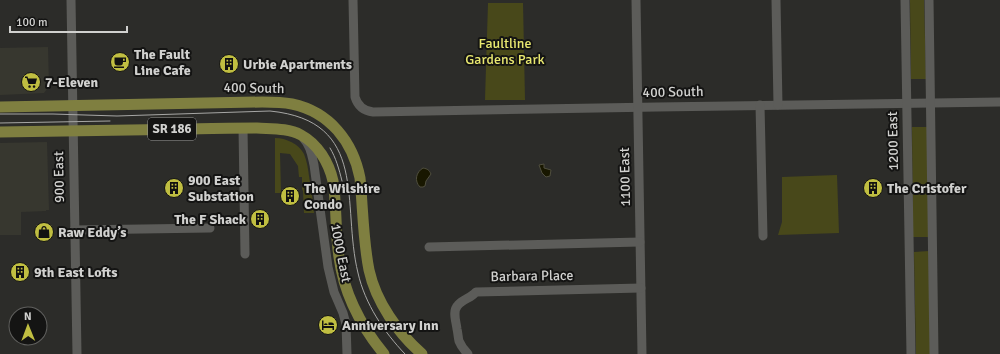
<svg xmlns="http://www.w3.org/2000/svg" width="1000" height="354" font-family="Signika,sans-serif">
  <rect width="100%" height="100%" fill="#2c2c29"/>
  <g fill="#37372f">
    <path d="M 48,47 L 49,86 L 44,93 L 0,95 L 0,48 Z"/>
    <path d="M 47,142 L 49,210 L 46,210 L 46,211 L 21,212 L 21,235 L 0,235 L 0,143 Z"/>
  </g>
  <g fill="#48481a">
    <path d="M 910,0 L 924,0 L 926,79 L 911,79 Z"/>
    <path d="M 488,3 L 523,3 L 525,100 L 485,100 Z"/>
    <path d="M 912,127 L 927,127 L 929,237 L 913,237 Z"/>
    <path d="M 275,138 C 286,138 299,144 304,154 C 307,161 308,169 309,176 C 311,188 313,200 314,213 L 304,213 L 303,191 L 302,189 L 302,177 L 299,177 L 298,166 L 290,154 L 280,153 L 281,193 L 275,193 Z"/>
    <path d="M 837,175 L 839,233 L 778,235 L 782,222 L 782,177 Z"/>
    <path d="M 929,251 L 931,354 L 916,354 L 914,252 Z"/>
  </g>
  <g fill="#181700" stroke="#504f3e">
    <path d="M 544,164 L 544,168 L 551,170 L 550,176 L 546,177 L 542,173 L 539,165 Z"/>
    <path d="M 423,168 C 428,169 429,170 431,174 L 426,181 L 425,186 L 423,187 L 420,187 C 414,181 416,172 423,168 Z"/>
  </g>
  <g fill="none" stroke-linecap="round" stroke-linejoin="round">
    <g stroke="#5c5c59" stroke-width="9">
      <path d="M 71,0 L 77,354"/>
      <path d="M 353,0 L 355,97 C 358,107 364,111 373,112 L 657,107 L 1000,102"/>
      <path d="M 636,0 L 642,354"/>
      <path d="M 776,0 L 778,105"/>
      <path d="M 905,0 L 911,354"/>
      <path d="M 929,0 L 934,354"/>
      <path d="M 760,105 L 763,236"/>
      <path d="M 243,128 L 245,254"/>
      <path d="M 304,139 C 311,146 312,156 314,165 L 328,267 L 334,292 L 343,313 L 346,324 L 347,354"/>
      <path d="M 74,230 L 210,228"/>
      <path d="M 429,247 L 640,242"/>
      <path d="M 468,354 C 464,350 461,346 459,341 C 458,337 458,333 457,329 C 456,321 452,311 458,305 C 463,299 471,298 476,292 L 641,288"/>
    </g>
    <g stroke="#7f7f40" stroke-width="11">
      <path d="M 0,107 L 262,102 C 272,102 282,102 292,104 C 330,112 353,142 360,178 C 363,209 363,240 369,270 C 376,302 398,333 422,354"/>
      <path d="M 0,132 C 65,131 129,130 194,129 C 215,128 236,128 257,128 C 272,129 288,128 301,135 C 318,144 329,163 333,181 C 337,206 335,232 339,257 C 344,294 360,325 384,354"/>
    </g>
    <g stroke="#a7a7a5" stroke-width="1">
      <path d="M 0,114 L 53,114 L 117,116 L 270,111 C 370,121 341,204 358,273 C 365,304 384,332 405,354"/>
      <path d="M 0,123 L 110,121"/>
      <path d="M 330,148 C 336,158 339,169 342,181"/>
    </g>
  </g>
  <defs>
    <symbol id="cafe-disc" viewBox="-11 -11 22 22"><circle r="9.5" fill="#c0be41" stroke="#141413"/><path d="M-5.5-4.5H6V0H3Q3 3.5 0 3.5H-2.5Q-5.5 3.5-5.5 0ZM3-3.2v2h1.7v-2ZM-6 4.5H4V6H-6Z" fill="#111"/></symbol>
    <symbol id="building-disc" viewBox="-11 -11 22 22"><circle r="9.5" fill="#c0be41" stroke="#141413"/><path d="M-4-6H4V6H1V3H-1V6H-4ZM-2.5-4.3h1.7v1.8h-1.7ZM.8-4.3h1.7v1.8H.8ZM-2.5-1h1.7V.8h-1.7ZM.8-1h1.7V.8H.8Z" fill="#111"/></symbol>
    <symbol id="supermarket-disc" viewBox="-11 -11 22 22"><circle r="9.5" fill="#c0be41" stroke="#141413"/><path d="M-6-5.5h2.5l.6 2H6L4.5 2H-2.5L-4.4-4H-6ZM-1.5 3.2a1.3 1.3 0 1 0 .1 0ZM3 3.2a1.3 1.3 0 1 0 .1 0Z" fill="#111"/></symbol>
    <symbol id="shop-disc" viewBox="-11 -11 22 22"><circle r="9.5" fill="#c0be41" stroke="#141413"/><path d="M-5-2.5h2.3a2.7 3.5 0 0 1 5.4 0H5L5.5 6h-11ZM-1.5-2.5h3a1.5 2.3 0 0 0-3 0Z" fill="#111"/></symbol>
    <symbol id="hotel-disc" viewBox="-11 -11 22 22"><circle r="9.5" fill="#c0be41" stroke="#141413"/><path d="M-6-4.5h1.5V1H6V5H4.5V3h-9V5H-6ZM-4 0a1.8 1.8 0 1 1 3.6 0ZM.5 0V-2.5h3Q6-2.5 6 0Z" fill="#111"/></symbol>
  </defs>
  <g fill-rule="evenodd">
    <use href="#cafe-disc" x="109" y="51" width="22" height="22"/>
    <use href="#building-disc" x="218" y="53" width="22" height="22"/>
    <use href="#supermarket-disc" x="20" y="71" width="22" height="22"/>
    <use href="#building-disc" x="163" y="177" width="22" height="22"/>
    <use href="#building-disc" x="862" y="177" width="22" height="22"/>
    <use href="#building-disc" x="279" y="185" width="22" height="22"/>
    <use href="#building-disc" x="249" y="208" width="22" height="22"/>
    <use href="#shop-disc" x="33" y="221" width="22" height="22"/>
    <use href="#building-disc" x="9" y="261" width="22" height="22"/>
    <use href="#hotel-disc" x="317" y="314" width="22" height="22"/>
  </g>
  <g text-anchor="middle" dominant-baseline="central" stroke-width="4" stroke-linejoin="round" paint-order="stroke">
    <rect fill="#141413" stroke="#989897" stroke-width="1" x="148" y="118" width="48" height="22" rx="3"/>
    <g font-size="13" font-weight="bold" fill="#d1d1cf">
      <text x="172" y="129">SR 186</text>
    </g>
    <g font-size="14" fill="#e9e870" stroke="#141413">
      <text x="505" y="43">Faultline<tspan x="505" dy="16">Gardens Park</tspan></text>
    </g>
    <g font-size="14" font-weight="bold" fill="#d1d1cf" stroke="#141413" text-anchor="start">
      <text x="134" y="54">The Fault<tspan x="134" dy="16">Line Cafe</tspan></text>
      <text x="243" y="64">Urbie Apartments</text>
      <text x="45" y="82">7-Eleven</text>
      <text x="188" y="180">900 East<tspan x="188" dy="16">Substation</tspan></text>
      <text x="304" y="188">The Wilshire<tspan x="304" dy="16">Condo</tspan></text>
      <text x="887" y="188">The Cristofer</text>
      <text x="246" y="219" text-anchor="end">The F Shack</text>
      <text x="58" y="232">Raw Eddy’s</text>
      <text x="34" y="272">9th East Lofts</text>
      <text x="342" y="325">Anniversary Inn</text>
    </g>
    <g font-size="14" fill="#d1d1cf" stroke="#141413">
      <text transform="translate(254 88) rotate(1)">400 South</text>
      <text transform="translate(673 92) rotate(-1)">400 South</text>
      <text transform="translate(893 141) rotate(-91)">1200 East</text>
      <text transform="translate(59 177) rotate(-91)">900 East</text>
      <text transform="translate(625 177) rotate(-91)">1100 East</text>
      <text transform="translate(341 253) rotate(79)">1000 East</text>
      <text transform="translate(532 276) rotate(-1)">Barbara Place</text>
    </g>
  </g>
  <g transform="translate(28 326) rotate(359)"><circle r="19" fill="#141413" stroke="#60605e"/>
  <path d="M0-3L7 15L0 10L-7 15Z" fill="#c0be41"/>
  <text y="-6" font-size="11" font-weight="bold" text-anchor="middle" fill="#d1d1cf">N</text>
  </g>
  <path d="M10 26v6h117v-6" fill="none" stroke="#d1d1cf" stroke-width="2"/>
  <text x="16" y="26" font-size="12" fill="#d1d1cf" stroke="#141413" stroke-width="3" paint-order="stroke">100 m</text>
</svg>
